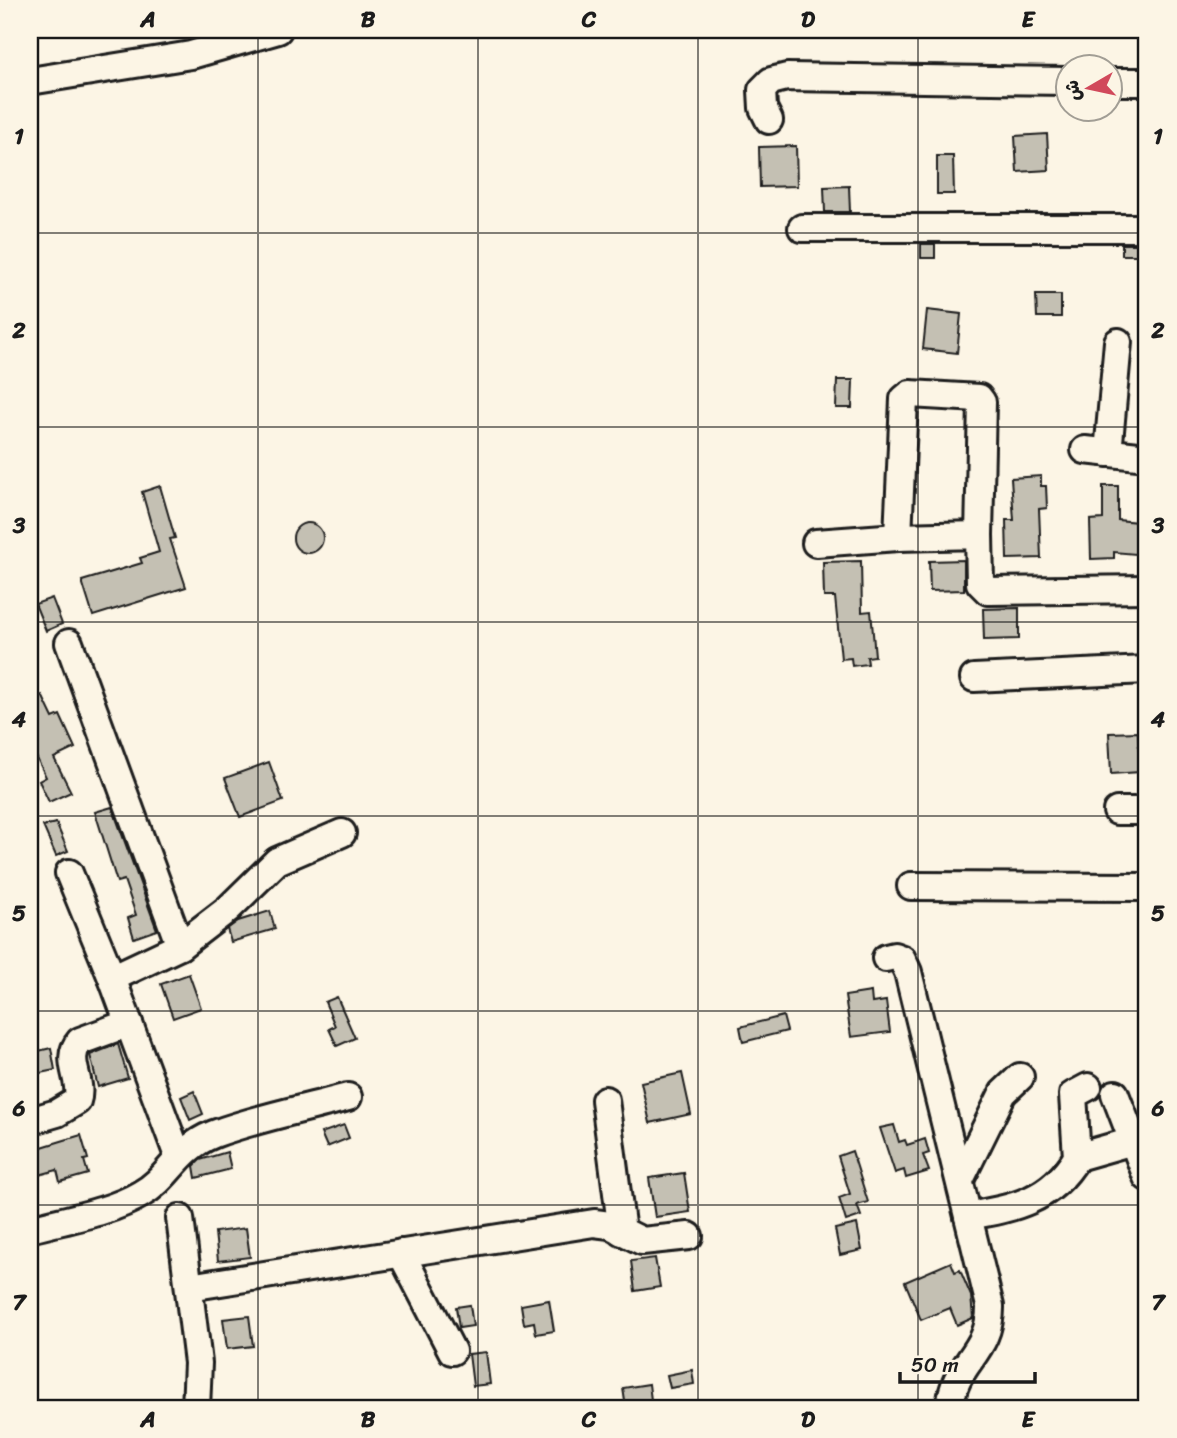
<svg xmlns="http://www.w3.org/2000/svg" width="1177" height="1438" font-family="Sriracha,'Playpen Sans Arabic',sans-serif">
  <rect width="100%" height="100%" fill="#fcf5e5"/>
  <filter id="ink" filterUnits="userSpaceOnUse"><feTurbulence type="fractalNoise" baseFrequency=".0143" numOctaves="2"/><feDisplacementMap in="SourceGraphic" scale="14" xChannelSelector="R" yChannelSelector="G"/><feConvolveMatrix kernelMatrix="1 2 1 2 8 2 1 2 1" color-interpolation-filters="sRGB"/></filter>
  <g filter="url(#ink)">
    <g fill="#c4c0b3" stroke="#1c1c1c" stroke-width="2">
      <path d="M 1047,134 L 1049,170 L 1017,172 L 1015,136 Z"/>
      <path d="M 796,146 L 797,186 L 760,187 L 759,147 Z"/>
      <path d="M 937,156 L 953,156 L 954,194 L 937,194 Z"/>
      <path d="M 849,186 L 850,212 L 825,212 L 824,187 Z"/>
      <rect x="921" y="244" width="14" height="14"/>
      <rect x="1122" y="244" width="25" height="11"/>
      <path d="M 1036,295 L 1061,295 L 1061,317 L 1037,317 Z"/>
      <path d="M 927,310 L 961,314 L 957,353 L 923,349 Z"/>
      <path d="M 837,380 L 853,380 L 852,408 L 836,408 Z"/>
      <path d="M 1041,476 L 1041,486 L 1046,486 L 1047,508 L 1039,509 L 1041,558 L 1007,559 L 1006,520 L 1014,520 L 1011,478 Z"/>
      <path d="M 160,486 L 175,538 L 170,539 L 186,587 L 93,616 L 82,581 L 142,563 L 140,558 L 159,552 L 142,492 Z"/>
      <path d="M 1103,486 L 1118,486 L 1118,520 L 1147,523 L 1147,555 L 1114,552 L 1114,558 L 1091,559 L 1090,520 L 1103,519 Z"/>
      <circle cx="308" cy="538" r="15"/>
      <path d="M 964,560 L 964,590 L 930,591 L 929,561 Z"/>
      <path d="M 861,561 L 862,612 L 871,611 L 875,656 L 867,657 L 868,664 L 852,666 L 851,658 L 841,659 L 835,597 L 824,597 L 823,562 Z"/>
      <path d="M 52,598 L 62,624 L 46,631 L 35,604 Z"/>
      <path d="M 1019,608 L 1019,639 L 984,640 L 983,609 Z"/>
      <path d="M 42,695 L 53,718 L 60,715 L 75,748 L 54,758 L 71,792 L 49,802 L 39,781 L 46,777 L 30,744 L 30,700 Z"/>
      <path d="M 1138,732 L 1140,772 L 1111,774 L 1109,733 Z"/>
      <path d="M 269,762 L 283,801 L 240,817 L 225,778 Z"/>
      <path d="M 112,807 L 157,930 L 134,938 L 128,918 L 136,915 L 124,880 L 117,882 L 95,812 Z"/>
      <path d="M 56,823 L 68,851 L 56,856 L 43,826 Z"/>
      <path d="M 270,911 L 275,929 L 231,942 L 227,929 L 238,921 Z"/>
      <path d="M 189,974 L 201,1008 L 173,1018 L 161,984 Z"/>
      <path d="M 871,992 L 872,1003 L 886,1001 L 890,1032 L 851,1037 L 845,996 Z"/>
      <path d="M 337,997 L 355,1038 L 337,1046 L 329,1029 L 335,1026 L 325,1002 Z"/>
      <path d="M 783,1016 L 787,1031 L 743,1042 L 740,1027 Z"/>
      <path d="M 118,1044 L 128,1078 L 98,1087 L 90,1055 Z"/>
      <path d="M 51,1048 L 55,1070 L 30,1075 L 30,1053 Z"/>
      <path d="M 682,1073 L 691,1114 L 650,1123 L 641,1082 Z"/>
      <path d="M 194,1091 L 203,1114 L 190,1120 L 181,1097 Z"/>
      <path d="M 344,1125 L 349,1138 L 327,1147 L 321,1133 Z"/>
      <path d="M 894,1125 L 899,1142 L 905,1140 L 907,1145 L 925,1139 L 929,1153 L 923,1155 L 929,1171 L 906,1178 L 904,1170 L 895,1173 L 880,1128 Z"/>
      <path d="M 81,1135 L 88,1159 L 84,1160 L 88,1174 L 60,1182 L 57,1170 L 39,1175 L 32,1150 Z"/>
      <path d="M 852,1151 L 868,1202 L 857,1205 L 861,1216 L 846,1221 L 839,1198 L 850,1194 L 838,1156 Z"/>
      <path d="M 227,1152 L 231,1169 L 196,1178 L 194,1166 L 200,1160 Z"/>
      <path d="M 684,1173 L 690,1212 L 655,1217 L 649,1178 Z"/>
      <path d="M 857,1224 L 862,1250 L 840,1255 L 835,1229 Z"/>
      <path d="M 246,1228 L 250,1257 L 218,1261 L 215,1232 Z"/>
      <path d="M 655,1258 L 660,1287 L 635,1291 L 631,1261 Z"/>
      <path d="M 951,1262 L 955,1272 L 960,1270 L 971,1296 L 973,1318 L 957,1325 L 950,1308 L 921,1320 L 905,1282 Z"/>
      <path d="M 549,1300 L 554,1331 L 536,1334 L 534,1322 L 524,1324 L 521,1305 Z"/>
      <path d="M 470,1305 L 473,1326 L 459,1328 L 456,1307 Z"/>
      <path d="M 249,1316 L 253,1346 L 227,1349 L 223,1319 Z"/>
      <path d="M 486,1352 L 490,1384 L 473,1386 L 469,1354 Z"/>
      <path d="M 692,1370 L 694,1384 L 670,1388 L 667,1375 Z"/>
      <path d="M 649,1384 L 652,1408 L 626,1408 L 623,1388 Z"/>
    </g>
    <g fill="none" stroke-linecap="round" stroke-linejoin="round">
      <defs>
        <g id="minor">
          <path d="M 30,81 L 191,55 L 278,30"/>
          <path d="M 1110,82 L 1147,82"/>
          <path d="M 769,120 L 763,108 L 762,90 L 771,81 L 787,77 L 1068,81"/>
          <path d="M 802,228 L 1147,228"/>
          <path d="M 1085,450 L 1147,457"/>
          <path d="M 1108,453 L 1118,342"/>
          <path d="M 898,537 L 904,399 L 910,394 L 979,398 L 982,402 L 979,535"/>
          <path d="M 816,543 L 898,537 L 979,535 L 980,583 L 988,591 L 1147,589"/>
          <path d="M 69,643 L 180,946"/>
          <path d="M 974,678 L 1147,670"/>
          <path d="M 1117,811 L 1147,811"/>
          <path d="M 69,873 L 112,978 L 178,1156"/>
          <path d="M 911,886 L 1147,887"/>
          <path d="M 886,958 L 894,956 L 902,959 L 908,972 L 990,1306 C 991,1354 953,1362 950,1408"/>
          <path d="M 112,978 L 180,946 L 228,909 L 277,861 L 342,833"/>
          <path d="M 1115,1094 L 1147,1177"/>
          <path d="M 605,1100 L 622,1232"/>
          <path d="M 30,1121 L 57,1113 L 77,1101 C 84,1080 63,1060 80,1041 L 129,1023"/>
          <path d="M 1077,1157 L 1133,1141"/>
          <path d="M 960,1180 L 1003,1093 L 1020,1077"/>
          <path d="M 968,1216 C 1014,1208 1051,1201 1077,1157 L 1073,1095 L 1088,1087"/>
          <path d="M 180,1218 L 198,1363 L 196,1408"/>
          <path d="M 30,1229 C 66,1219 109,1213 141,1194 C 170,1178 176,1149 214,1134 C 257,1118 304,1109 348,1097"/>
          <path d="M 401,1253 L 452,1351"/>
          <path d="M 189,1287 L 594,1223 L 610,1225 L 642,1241 L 689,1236"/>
        </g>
      </defs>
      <use href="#minor" stroke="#1c1c1c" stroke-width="32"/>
      <use href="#minor" stroke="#fcf5e5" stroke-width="26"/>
    </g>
  </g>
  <path fill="none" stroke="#1c1c1c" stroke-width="2" stroke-opacity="0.55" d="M 258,30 L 258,1408M 478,30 L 478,1408M 698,30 L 698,1408M 918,30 L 918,1408M 30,233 L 1147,233M 30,427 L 1147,427M 30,622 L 1147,622M 30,816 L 1147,816M 30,1011 L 1147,1011M 30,1205 L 1147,1205"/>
  <rect width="1177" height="1438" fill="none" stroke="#fcf5e5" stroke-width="77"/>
  <g transform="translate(1089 88) rotate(261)"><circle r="33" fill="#fcf5e5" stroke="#a29e95" stroke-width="2"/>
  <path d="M0-5L12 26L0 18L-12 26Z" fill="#d1495b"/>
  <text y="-10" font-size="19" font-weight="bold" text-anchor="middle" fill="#1c1c1c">ش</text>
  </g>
  <path d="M900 1372v10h135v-10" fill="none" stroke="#1c1c1c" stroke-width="3.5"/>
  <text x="911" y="1372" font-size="21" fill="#1c1c1c" stroke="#fcf5e5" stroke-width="5" paint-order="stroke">50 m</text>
  <rect x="38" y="38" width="1100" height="1362" fill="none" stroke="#1c1c1c" stroke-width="2.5"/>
  <g font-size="23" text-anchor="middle" font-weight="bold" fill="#1c1c1c">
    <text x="148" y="27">A</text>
    <text x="368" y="27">B</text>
    <text x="589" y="27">C</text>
    <text x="808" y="27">D</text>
    <text x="1028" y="27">E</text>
    <text x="19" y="144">1</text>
    <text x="1158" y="144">1</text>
    <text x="19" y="338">2</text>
    <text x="1158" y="338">2</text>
    <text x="19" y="533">3</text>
    <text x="1158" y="533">3</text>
    <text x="19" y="727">4</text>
    <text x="1158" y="727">4</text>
    <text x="19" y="921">5</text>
    <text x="1158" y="921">5</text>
    <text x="19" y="1116">6</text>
    <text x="1158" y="1116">6</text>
    <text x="19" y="1310">7</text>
    <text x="1158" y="1310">7</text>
    <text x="148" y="1427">A</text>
    <text x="368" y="1427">B</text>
    <text x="589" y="1427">C</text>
    <text x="808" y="1427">D</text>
    <text x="1028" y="1427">E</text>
  </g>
</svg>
